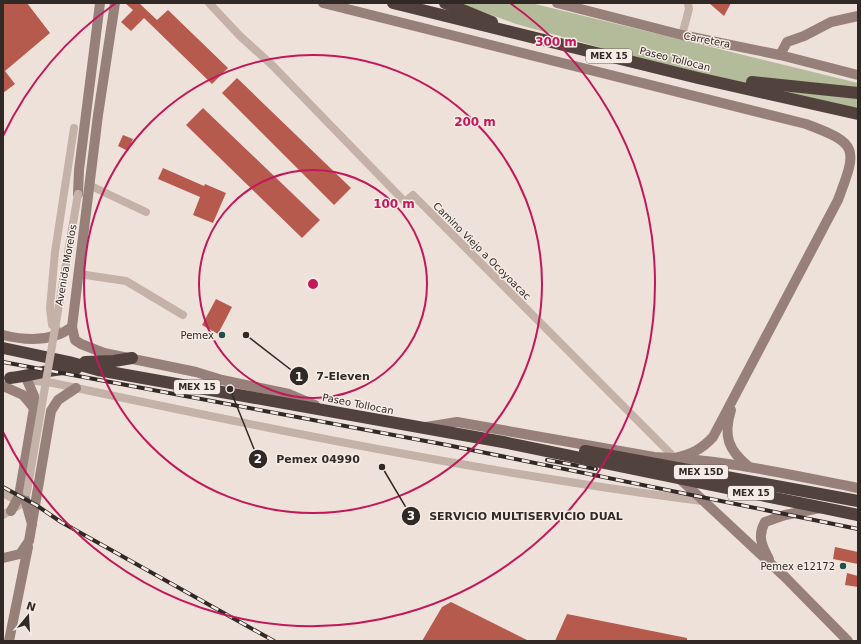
<svg xmlns="http://www.w3.org/2000/svg" width="861" height="644" font-family="'DejaVu Sans',sans-serif">
  <rect width="100%" height="100%" fill="#eee1d9"/>
  <path fill="#b4bb9b" d="M 458,3 L 531,3 L 858,83 L 858,110 L 721,81 L 516,24 Z"/>
  <g fill="#b75a4e">
    <path d="M 3,3 L 27,3 L 50,33 L 5,71 L 15,84 L 3,93 Z"/>
    <path d="M 125,3 L 139,3 L 157,20 L 168,10 L 228,68 L 212,84 L 144,18 L 131,31 L 121,22 L 133,10 Z"/>
    <path d="M 709,3 L 731,3 L 724,16 Z"/>
    <path d="M 237,78 L 351,188 L 334,205 L 222,93 Z"/>
    <path d="M 203,108 L 320,220 L 302,238 L 186,125 Z"/>
    <path d="M 123,135 L 133,139 L 128,151 L 118,146 Z"/>
    <path d="M 163,168 L 204,186 L 205,184 L 226,193 L 213,223 L 193,215 L 200,197 L 158,179 Z"/>
    <path d="M 216,299 L 232,307 L 218,334 L 202,325 Z"/>
    <path d="M 835,547 L 858,552 L 858,564 L 833,559 Z"/>
    <path d="M 847,573 L 858,576 L 858,587 L 845,585 Z"/>
    <path d="M 451,602 L 529,641 L 422,641 L 442,607 Z"/>
    <path d="M 567,614 L 687,638 L 687,641 L 555,641 Z"/>
  </g>
  <g fill="none" stroke-linecap="round" stroke-linejoin="round">
    <g stroke="#c4b1a7" stroke-width="8">
      <path d="M 209,3 L 240,36 L 272,65 L 405,202 L 413,195 L 675,458"/>
      <path d="M 682,35 L 689,9 L 688,3"/>
      <path d="M 91,186 L 146,212"/>
      <path d="M 79,274 L 126,281 L 183,315"/>
      <path d="M 58,330 L 52,325 L 50,308 L 55,252 L 74,128"/>
      <path d="M 27,380 L 53,383 C 268,429 484,473 702,501"/>
      <path d="M 3,493 L 17,501"/>
      <path d="M 3,515 L 21,504 L 26,495"/>
    </g>
    <g stroke="#978079" stroke-width="10">
      <path d="M 115,3 L 98,115 L 72,327 L 75,340 L 81,344 L 104,353 L 196,372 L 222,380 L 289,394 L 315,405"/>
      <path d="M 323,3 L 806,124 C 860,144 857,149 838,200 L 713,437 C 701,450 691,454 675,458"/>
      <path d="M 557,3 L 682,35 L 780,55 L 858,75"/>
      <path d="M 780,55 L 787,42 L 804,36 L 831,22 L 858,16"/>
      <path d="M 78,194 L 79,170 L 100,3"/>
      <path d="M 3,335 C 27,341 52,342 72,327"/>
      <path d="M 3,386 L 23,395 L 34,408"/>
      <path d="M 731,410 C 723,436 728,450 749,467"/>
      <path d="M 426,427 L 457,422 L 654,457 C 723,459 791,475 858,488"/>
      <path d="M 680,479 L 785,577 L 848,641"/>
      <path d="M 25,499 L 32,524"/>
      <path d="M 11,511 L 19,496 L 34,408 L 34,396 L 27,380"/>
      <path d="M 3,558 L 20,554 L 29,541 L 51,411 L 58,400 L 76,388"/>
      <path d="M 769,559 C 762,546 757,536 765,522 L 785,515 L 820,508"/>
      <path d="M 9,641 L 28,547"/>
    </g>
    <g stroke="#51423e" stroke-width="12">
      <path d="M 393,3 L 698,78 L 858,114"/>
      <path d="M 445,3 L 492,22"/>
      <path d="M 752,82 L 858,93"/>
      <path d="M 3,348 L 69,362 L 98,370 L 503,442 L 858,515"/>
      <path d="M 85,362 L 114,361 L 132,358"/>
      <path d="M 10,378 C 33,376 53,367 76,369"/>
      <path d="M 585,451 L 858,501"/>
    </g>
    <defs>
      <g id="rail">
        <path d="M 3,362 L 447,445 L 858,529"/>
        <path d="M 547,460 L 596,469"/>
        <path d="M 3,487 L 36,505 L 61,522 L 274,641"/>
      </g>
    </defs>
    <use href="#rail" stroke="#312926" stroke-width="4"/>
    <use href="#rail" stroke="#f6ece5" stroke-width="2.5" stroke-dasharray="8" stroke-linecap="butt"/>
    <path stroke="#c4b1a7" stroke-width="8" d="M 27,492 L 78,194"/>
  </g>
  <g fill="none" stroke="#c2185b" stroke-width="2">
    <circle cx="313" cy="284" r="114"/>
    <circle cx="313" cy="284" r="229"/>
    <path d="M3 136A343 343 0 0 1 116 3M510 3A343 343 0 1 1 3 432"/>
  </g>
  <g fill="#214e4b" stroke="#f6ece5" stroke-width="1.5">
    <circle cx="222" cy="335" r="4"/>
    <circle cx="843" cy="566" r="4"/>
  </g>
  <g text-anchor="middle" dominant-baseline="central" stroke-width="3" stroke-linejoin="round" paint-order="stroke">
    <g fill="#f6ece5" stroke="#6c645f" stroke-width="1">
      <rect x="586" y="49" width="46" height="14" rx="3"/>
      <rect x="174" y="380" width="46" height="14" rx="3"/>
      <rect x="674" y="465" width="54" height="14" rx="3"/>
      <rect x="728" y="486" width="46" height="14" rx="3"/>
    </g>
    <g font-size="9" font-weight="bold" fill="#312926">
      <text x="609" y="56">MEX 15</text>
      <text x="197" y="387">MEX 15</text>
      <text x="701" y="472">MEX 15D</text>
      <text x="751" y="493">MEX 15</text>
    </g>
    <g font-size="10" fill="#312926" stroke="#f6ece5">
      <text transform="translate(707 40) rotate(11)">Carretera</text>
      <text transform="translate(675 59) rotate(14)">Paseo Tollocan</text>
      <text transform="translate(482 251) rotate(45)">Camino Viejo a Ocoyoacac</text>
      <text transform="translate(66 265) rotate(-80)">Avenida Morelos</text>
      <text transform="translate(358 404) rotate(11)">Paseo Tollocan</text>
    </g>
    <g font-size="10" fill="#312926" stroke="#f6ece5" text-anchor="end">
      <text x="214" y="335">Pemex</text>
      <text x="835" y="566">Pemex e12172</text>
    </g>
  </g>
  <circle cx="313" cy="284" r="6" fill="#c2185b" stroke="#f6ece5" stroke-width="2"/>
  <g font-size="12" text-anchor="middle" font-weight="bold" fill="#c2185b" stroke="#f6ece5" stroke-width="3" stroke-linejoin="round" paint-order="stroke">
    <text x="556" y="46">300 m</text>
    <text x="475" y="126">200 m</text>
    <text x="394" y="208">100 m</text>
  </g>
  <path fill="none" stroke="#312926" stroke-width="1.5" d="M246 335L299 376M230 389L258 459M382 467L411 516"/>
  <g fill="#312926" stroke="#f6ece5" stroke-width="1.5">
    <circle cx="246" cy="335" r="4"/>
    <circle cx="230" cy="389" r="4"/>
    <circle cx="382" cy="467" r="4"/>
    <circle cx="299" cy="376" r="10"/>
    <circle cx="258" cy="459" r="10"/>
    <circle cx="411" cy="516" r="10"/>
  </g>
  <g font-size="12" text-anchor="middle" font-weight="bold" fill="#fff">
    <text x="299" y="381">1</text>
    <text x="258" y="463">2</text>
    <text x="411" y="520">3</text>
  </g>
  <g font-size="11" text-anchor="middle" font-weight="bold" fill="#312926" stroke="#f6ece5" stroke-width="3" stroke-linejoin="round" paint-order="stroke">
    <text x="343" y="380">7-Eleven</text>
    <text x="318" y="463">Pemex 04990</text>
    <text x="526" y="520">SERVICIO MULTISERVICIO DUAL</text>
  </g>
  <rect width="861" height="644" fill="none" stroke="#312926" stroke-width="8"/>
  <g transform="translate(28 616) rotate(18)" stroke="#f6ece5" stroke-width="3" paint-order="stroke">
  <path d="M0-3L7 15L0 10L-7 15Z" fill="#312926"/>
  <text y="-6" font-size="11" font-weight="bold" text-anchor="middle" fill="#312926">N</text>
  </g>
</svg>
